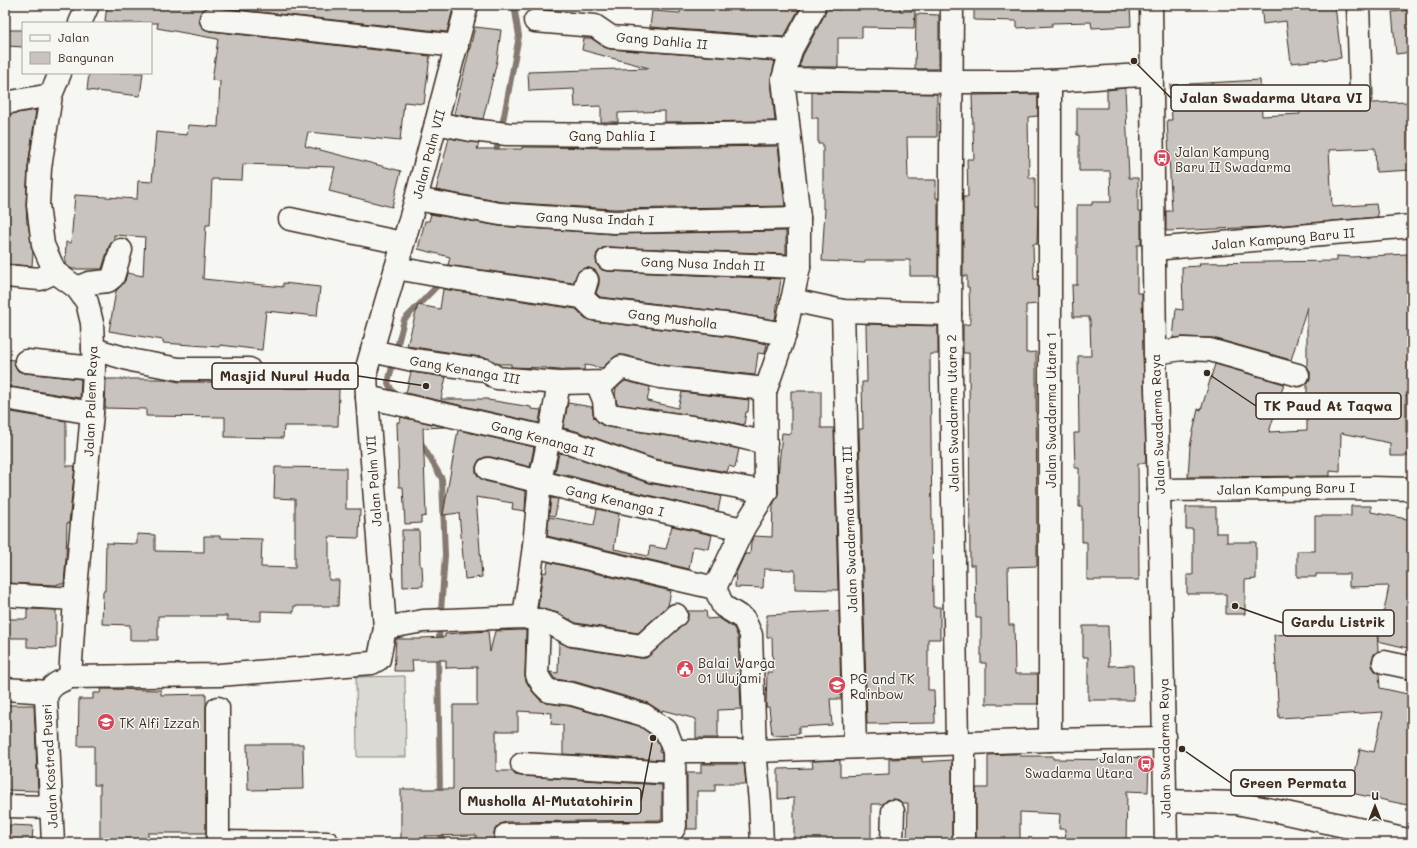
<svg xmlns="http://www.w3.org/2000/svg" width="1417" height="848" font-family="Mali,sans-serif">
  <rect width="100%" height="100%" fill="#f6f6f2"/>
  <filter id="ink" filterUnits="userSpaceOnUse"><feTurbulence type="fractalNoise" baseFrequency=".025" numOctaves="2"/><feDisplacementMap in="SourceGraphic" scale="8" xChannelSelector="R" yChannelSelector="G"/><feConvolveMatrix kernelMatrix="1 2 1 2 8 2 1 2 1" color-interpolation-filters="sRGB"/></filter>
  <g filter="url(#ink)">
    <path fill="#dad9d3" stroke="#8a8278" d="M 405,676 L 406,757 L 357,757 L 356,677 Z"/>
    <g fill="none" stroke-linecap="round" stroke-linejoin="round">
      <g stroke="#857a71" stroke-width="6">
        <path d="M 495,156 L 504,116 L 519,36 L 514,5"/>
        <path d="M 396,398 L 388,383 L 404,320 L 441,282"/>
        <path d="M 420,441 L 442,479 L 445,555 L 438,653 L 440,795"/>
        <path d="M 441,829 L 441,843"/>
      </g>
    </g>
    <g fill="#c8c3be" stroke="#3b2a1e">
      <path d="M 107,5 L 454,5 L 447,32 L 212,7 L 206,8 L 201,12 L 199,18 L 200,24 L 204,29 L 210,31 L 430,56 L 424,104 L 404,102 L 400,141 L 308,132 L 305,146 L 401,171 L 392,207 L 329,191 L 335,167 L 243,164 L 242,180 L 212,179 L 210,225 L 206,225 L 203,279 L 283,287 L 283,283 L 320,287 L 317,316 L 266,311 L 262,350 L 220,345 L 220,347 L 163,343 L 163,340 L 109,331 L 116,291 L 125,281 L 127,273 L 143,276 L 145,237 L 114,235 L 114,240 L 109,246 L 102,269 L 72,269 L 65,264 L 66,242 L 71,243 L 75,195 L 137,199 L 138,181 L 152,182 L 156,132 L 187,135 L 188,125 L 218,127 L 220,81 L 212,80 L 218,39 L 157,28 L 158,23 L 120,23 L 105,21 Z"/>
      <path d="M 681,5 L 801,5 L 784,37 L 650,27 L 652,11 L 680,13 Z"/>
      <path d="M 840,5 L 900,5 L 900,11 L 915,11 L 914,28 L 862,27 L 862,38 L 838,38 L 838,67 L 799,67 L 803,55 L 824,16 L 826,8 L 840,10 Z"/>
      <path d="M 974,5 L 1130,5 L 1131,26 L 1092,28 L 1091,22 L 1052,23 L 1052,26 L 1017,28 L 1017,21 L 974,20 Z"/>
      <path d="M 1261,5 L 1335,5 L 1341,58 L 1291,63 L 1286,21 L 1263,24 Z"/>
      <path d="M 1412,10 L 1412,52 L 1396,54 L 1392,12 Z"/>
      <path d="M 916,14 L 939,15 L 939,69 L 915,69 Z"/>
      <path d="M 475,27 L 501,30 L 497,61 L 483,119 L 454,114 Z"/>
      <path d="M 7,30 L 23,30 L 23,47 L 7,46 Z"/>
      <path d="M 584,38 L 591,38 L 604,47 L 610,49 L 775,61 L 771,79 L 775,121 L 665,122 L 665,111 L 618,113 L 618,122 L 601,122 L 601,106 L 575,107 L 574,89 L 529,91 L 528,72 L 649,68 L 582,50 Z"/>
      <path d="M 89,73 L 143,73 L 140,96 L 87,90 Z"/>
      <path d="M 1260,80 L 1262,116 L 1300,114 L 1299,107 L 1353,104 L 1355,106 L 1362,107 L 1370,103 L 1412,102 L 1412,170 L 1376,172 L 1375,148 L 1329,150 L 1332,207 L 1376,204 L 1378,217 L 1264,227 L 1166,231 L 1166,211 L 1172,211 L 1167,120 L 1172,120 L 1170,85 Z"/>
      <path d="M 1125,88 L 1129,178 L 1138,178 L 1138,212 L 1141,212 L 1141,245 L 1137,245 L 1137,293 L 1142,293 L 1146,463 L 1138,464 L 1139,580 L 1087,580 L 1087,542 L 1082,542 L 1082,507 L 1079,507 L 1079,468 L 1075,468 L 1074,433 L 1079,433 L 1078,356 L 1091,356 L 1090,320 L 1089,320 L 1089,317 L 1073,317 L 1072,285 L 1077,285 L 1077,205 L 1092,205 L 1092,202 L 1111,202 L 1110,171 L 1079,171 L 1079,135 L 1077,135 L 1077,108 L 1107,108 L 1107,90 Z"/>
      <path d="M 812,92 L 937,94 L 937,137 L 907,137 L 908,180 L 936,180 L 936,198 L 938,198 L 938,276 L 910,276 L 910,260 L 865,260 L 865,263 L 822,261 L 825,209 L 823,209 L 823,144 L 818,144 L 818,118 L 812,118 Z"/>
      <path d="M 1038,94 L 1038,116 L 1028,117 L 1029,178 L 1035,178 L 1035,206 L 1038,206 L 1037,244 L 1033,244 L 1034,279 L 1038,279 L 1038,304 L 1026,305 L 1026,353 L 1036,352 L 1037,566 L 1008,567 L 1009,625 L 1014,625 L 1015,674 L 1038,674 L 1038,704 L 986,704 L 986,663 L 981,663 L 981,618 L 976,618 L 975,565 L 970,565 L 969,353 L 963,353 L 963,325 L 970,324 L 969,287 L 967,287 L 967,276 L 963,276 L 963,197 L 968,197 L 967,159 L 974,159 L 972,95 Z"/>
      <path d="M 36,110 L 28,166 L 26,204 L 27,224 L 28,224 L 33,252 L 32,266 L 5,264 L 7,199 L 5,199 L 5,115 Z"/>
      <path d="M 449,138 L 479,143 L 477,149 L 522,149 L 522,147 L 634,148 L 778,146 L 785,206 L 614,209 L 502,202 L 436,190 Z"/>
      <path d="M 431,214 L 499,226 L 613,234 L 786,231 L 786,254 L 609,247 L 602,248 L 597,253 L 596,258 L 597,265 L 602,270 L 607,271 L 781,279 L 775,320 L 734,313 L 600,297 L 596,293 L 599,284 L 599,277 L 596,271 L 590,268 L 584,268 L 579,271 L 573,283 L 448,265 L 450,257 L 418,249 L 425,221 L 429,221 Z"/>
      <path d="M 1407,254 L 1409,284 L 1412,284 L 1412,397 L 1406,395 L 1406,432 L 1412,433 L 1412,456 L 1390,456 L 1390,443 L 1341,433 L 1340,472 L 1330,471 L 1330,476 L 1188,477 L 1190,446 L 1198,409 L 1201,410 L 1215,364 L 1284,384 L 1269,432 L 1307,430 L 1307,384 L 1310,379 L 1310,372 L 1307,366 L 1307,307 L 1291,360 L 1213,338 L 1182,337 L 1173,338 L 1176,309 L 1183,310 L 1182,267 L 1200,266 L 1199,263 L 1337,261 L 1337,256 L 1352,257 Z"/>
      <path d="M 443,289 L 576,309 L 585,318 L 593,321 L 731,337 L 767,344 L 765,353 L 765,354 L 758,353 L 755,375 L 662,365 L 624,355 L 618,355 L 613,358 L 602,368 L 585,365 L 584,370 L 559,370 L 547,369 L 547,368 L 511,367 L 511,364 L 498,364 L 487,358 L 407,346 L 418,305 L 440,309 Z"/>
      <path d="M 866,324 L 938,326 L 938,354 L 930,354 L 933,607 L 940,607 L 940,639 L 928,639 L 928,690 L 934,690 L 935,723 L 867,724 L 859,429 L 863,429 L 862,382 L 867,382 Z"/>
      <path d="M 5,359 L 14,360 L 15,366 L 18,371 L 24,373 L 81,379 L 80,398 L 5,386 Z"/>
      <path d="M 411,372 L 446,377 L 441,399 L 488,399 L 488,400 L 531,407 L 531,409 L 541,410 L 539,423 L 406,393 Z"/>
      <path d="M 106,379 L 165,379 L 179,382 L 249,382 L 256,379 L 284,379 L 284,388 L 339,389 L 338,426 L 284,426 L 283,438 L 225,437 L 225,417 L 146,416 L 146,409 L 105,408 Z"/>
      <path d="M 625,381 L 650,387 L 647,401 L 678,408 L 682,392 L 749,400 L 748,412 L 746,412 L 744,425 L 713,418 L 617,404 L 615,395 L 616,388 Z"/>
      <path d="M 791,391 L 821,391 L 821,428 L 834,428 L 838,590 L 795,589 L 795,570 L 764,569 L 763,588 L 735,587 L 736,573 L 745,554 L 750,554 L 751,542 L 754,536 L 772,537 L 773,505 L 778,494 L 778,476 L 782,433 L 791,434 Z"/>
      <path d="M 568,403 L 592,407 L 594,418 L 602,425 L 607,427 L 709,442 L 739,449 L 735,468 L 729,466 L 727,472 L 655,459 L 576,431 L 563,428 Z"/>
      <path d="M 5,411 L 66,421 L 66,466 L 75,466 L 69,523 L 67,523 L 66,559 L 64,584 L 57,584 L 57,585 L 5,583 Z"/>
      <path d="M 401,417 L 445,427 L 423,428 L 426,516 L 421,517 L 421,523 L 405,524 L 403,487 L 399,487 L 397,422 L 400,422 Z"/>
      <path d="M 458,430 L 534,447 L 530,467 L 491,457 L 485,457 L 479,460 L 476,466 L 476,473 L 480,478 L 485,481 L 526,491 L 525,511 L 512,509 L 513,503 L 476,497 L 482,577 L 465,579 L 459,513 L 443,515 Z"/>
      <path d="M 559,453 L 569,455 L 648,483 L 721,496 L 718,511 L 616,488 L 563,474 L 563,475 L 555,473 Z"/>
      <path d="M 275,467 L 346,468 L 346,509 L 360,509 L 359,538 L 329,537 L 329,580 L 339,580 L 338,606 L 294,606 L 294,612 L 261,611 L 261,621 L 227,620 L 227,616 L 158,616 L 158,640 L 130,640 L 130,625 L 102,624 L 103,591 L 105,591 L 106,543 L 137,544 L 137,534 L 155,535 L 155,551 L 204,552 L 204,536 L 220,536 L 220,538 L 262,539 L 261,567 L 295,568 L 295,499 L 274,498 Z"/>
      <path d="M 551,498 L 558,499 L 555,516 L 549,515 Z"/>
      <path d="M 1351,506 L 1371,506 L 1371,512 L 1412,520 L 1412,649 L 1378,641 L 1389,586 L 1349,587 L 1349,574 L 1316,574 L 1316,577 L 1297,577 L 1297,551 L 1315,551 L 1315,516 L 1351,516 Z"/>
      <path d="M 1186,507 L 1216,507 L 1216,533 L 1227,533 L 1227,542 L 1256,542 L 1256,579 L 1245,580 L 1245,614 L 1226,614 L 1226,594 L 1187,594 L 1187,575 L 1193,575 L 1193,529 L 1186,529 Z"/>
      <path d="M 597,509 L 619,514 L 614,549 L 648,556 L 650,546 L 666,549 L 672,526 L 712,535 L 709,549 L 693,546 L 689,569 L 547,536 L 549,517 L 594,525 Z"/>
      <path d="M 402,530 L 419,530 L 420,566 L 422,566 L 423,586 L 403,587 Z"/>
      <path d="M 548,562 L 671,591 L 668,606 L 638,633 L 576,623 L 558,613 L 538,608 L 543,572 L 546,573 Z"/>
      <path d="M 27,609 L 56,610 L 56,648 L 27,647 L 27,638 L 5,638 L 5,619 L 27,619 Z"/>
      <path d="M 688,611 L 706,611 L 707,619 L 719,618 L 734,628 L 738,637 L 741,709 L 718,710 L 718,738 L 696,738 L 696,719 L 662,710 L 662,712 L 648,703 L 576,682 L 555,679 L 550,672 L 558,673 L 559,642 L 570,647 L 640,658 L 646,658 L 650,655 L 684,624 L 688,618 Z"/>
      <path d="M 839,611 L 841,699 L 830,699 L 832,725 L 799,727 L 799,734 L 772,735 L 769,707 L 766,707 L 767,672 L 773,672 L 772,637 L 767,637 L 767,615 Z"/>
      <path d="M 1083,626 L 1108,626 L 1109,666 L 1133,665 L 1134,700 L 1088,700 L 1088,657 L 1083,657 Z"/>
      <path d="M 1377,629 L 1378,651 L 1374,654 L 1372,660 L 1372,666 L 1375,671 L 1379,673 L 1380,688 L 1412,695 L 1412,806 L 1351,793 L 1360,749 L 1374,752 L 1383,712 L 1279,718 L 1274,635 Z"/>
      <path d="M 523,630 L 526,630 L 525,675 L 526,681 L 532,691 L 540,700 L 547,703 L 569,706 L 639,726 L 656,738 L 660,748 L 659,752 L 662,753 L 662,760 L 563,754 L 563,725 L 551,724 L 552,713 L 518,711 L 518,731 L 496,731 L 496,771 L 512,771 L 515,775 L 521,776 L 662,785 L 662,820 L 506,822 L 500,824 L 495,829 L 494,832 L 494,840 L 476,840 L 476,835 L 425,836 L 425,843 L 401,843 L 401,789 L 453,789 L 453,705 L 477,705 L 477,667 L 446,668 L 446,660 L 412,660 L 413,671 L 394,671 L 396,639 L 421,639 L 421,638 L 445,637 L 445,634 L 488,631 L 490,652 L 495,631 Z"/>
      <path d="M 101,689 L 161,690 L 161,695 L 206,694 L 206,833 L 148,833 L 148,843 L 100,843 L 100,785 L 94,785 L 94,746 L 78,746 L 79,699 L 93,699 L 93,693 L 100,693 Z"/>
      <path d="M 5,705 L 34,705 L 38,791 L 5,790 Z"/>
      <path d="M 247,744 L 303,744 L 304,789 L 248,790 Z"/>
      <path d="M 1007,754 L 1020,754 L 1020,756 L 1053,756 L 1053,759 L 1122,760 L 1122,757 L 1149,758 L 1148,792 L 1127,791 L 1126,843 L 1065,843 L 1066,829 L 1059,829 L 1060,814 L 1020,812 L 1020,843 L 976,843 L 976,788 L 988,788 L 988,755 Z"/>
      <path d="M 922,758 L 922,762 L 952,760 L 952,843 L 907,843 L 908,803 L 902,803 L 899,800 L 893,799 L 887,800 L 883,804 L 871,804 L 871,843 L 794,843 L 794,798 L 778,799 L 778,769 L 813,768 L 812,761 L 840,760 L 840,776 L 889,774 L 889,759 Z"/>
      <path d="M 701,764 L 744,764 L 746,784 L 715,784 L 715,791 L 697,791 L 697,829 L 687,829 L 687,773 L 701,773 Z"/>
      <path d="M 9,825 L 33,826 L 32,843 L 9,843 Z"/>
    </g>
    <g fill="none" stroke-linecap="round" stroke-linejoin="round">
      <defs>
        <g id="street">
          <path d="M 952,5 L 950,314 L 957,743"/>
          <path d="M 1358,5 L 1361,95"/>
          <path d="M 211,19 L 457,46"/>
          <path d="M 535,21 L 595,26 L 611,37 L 791,50"/>
          <path d="M 783,79 C 872,80 961,84 1049,81 C 1084,80 1118,75 1152,75"/>
          <path d="M 1050,81 L 1050,740"/>
          <path d="M 5,103 L 51,95"/>
          <path d="M 436,123 L 471,130 L 507,134 L 634,135 L 788,133"/>
          <path d="M 416,199 L 500,214 L 614,222 L 799,218"/>
          <path d="M 290,219 L 402,243"/>
          <path d="M 1154,249 L 1412,226"/>
          <path d="M 608,259 L 799,267"/>
          <path d="M 396,268 L 452,278 L 582,297"/>
          <path d="M 5,276 L 40,279 L 55,272"/>
          <path d="M 587,280 L 582,297 L 594,309 L 733,325 L 785,334"/>
          <path d="M 77,288 L 89,283 L 108,281 L 113,277 L 121,250"/>
          <path d="M 792,300 L 843,311 L 950,314"/>
          <path d="M 843,311 L 855,747"/>
          <path d="M 93,349 L 135,361 L 179,369 L 249,369"/>
          <path d="M 372,351 L 413,360 L 485,370 L 497,378 L 559,383 L 605,382 L 621,367 L 660,377 L 756,388 L 765,392"/>
          <path d="M 1155,353 L 1182,349 L 1210,350 L 1298,375"/>
          <path d="M 26,361 L 94,368"/>
          <path d="M 597,383 L 604,400 L 605,412 L 609,415 L 711,430 L 766,443"/>
          <path d="M 367,397 L 572,443 L 652,471 L 766,492"/>
          <path d="M 5,398 L 92,413"/>
          <path d="M 488,469 L 613,500 L 743,529"/>
          <path d="M 1159,490 L 1371,488 L 1412,489"/>
          <path d="M 534,546 L 540,481 L 549,438 L 559,383"/>
          <path d="M 5,595 L 75,599"/>
          <path d="M 524,617 L 534,546 L 715,588"/>
          <path d="M 385,628 L 423,621 L 524,617 L 552,624 L 572,635 L 642,646 L 676,615"/>
          <path d="M 1384,662 L 1412,668"/>
          <path d="M 5,689 L 48,692"/>
          <path d="M 218,708 L 218,843"/>
          <path d="M 964,743 L 964,843"/>
          <path d="M 674,751 L 755,751 L 1050,740 L 1164,738"/>
          <path d="M 522,764 L 674,773"/>
          <path d="M 1165,801 L 1236,803 L 1277,811 L 1412,841"/>
          <path d="M 5,806 L 52,807"/>
          <path d="M 506,835 L 660,833 L 672,831 L 675,826 L 674,751 L 666,730 L 644,715 L 572,694 L 549,691 L 543,685 L 537,675 L 539,620"/>
          <path d="M 218,842 L 328,843"/>
          <path d="M 762,843 L 760,802 L 755,751 L 751,635 L 744,619 L 723,606 L 715,588 L 743,529 L 766,492 L 765,392 L 785,334 L 799,267 L 799,218 L 783,79 L 791,50 L 813,10 L 814,5"/>
          <path d="M 892,843 L 893,811"/>
        </g>
        <g id="secondary">
          <path d="M 1151,5 L 1155,353 L 1159,490 L 1166,843"/>
          <path d="M 80,23 L 88,5"/>
          <path d="M 60,73 L 51,95 L 40,168 L 38,205 L 43,245 L 55,272 L 77,288 L 87,302 L 92,323 L 94,368 L 92,413 L 75,599 L 70,677"/>
          <path d="M 53,843 L 46,697 C 50,685 59,682 70,677 L 219,675 L 372,663 L 379,659 L 385,628 L 367,397 L 366,371 L 416,199 L 467,5"/>
        </g>
      </defs>
      <use href="#street" stroke="#3b2a1e" stroke-width="25"/>
      <use href="#secondary" stroke="#3b2a1e" stroke-width="25"/>
      <use href="#street" stroke="#f6f6f2" stroke-width="22"/>
      <use href="#secondary" stroke="#f6f6f2" stroke-width="22"/>
    </g>
  </g>
  <defs>
    <symbol id="bus-disc" viewBox="-11 -11 22 22"><circle r="9.5" fill="#d1495b" stroke="#f6f6f2"/><path d="M-5-6H5V4H4V6H2V4H-2V6H-4V4H-5ZM-3.5-4V0h7V-4ZM-3.5 1.2v1.5H-2V1.2ZM2 1.2v1.5H3.5V1.2Z" fill="#fff"/></symbol>
    <symbol id="civic-disc" viewBox="-11 -11 22 22"><circle r="9.5" fill="#d1495b" stroke="#f6f6f2"/><path d="M-.6-6.5H3V-4.5H.6V-3L4-1V1h2V6H-6V1h2V-1L-.6-3ZM-1.2 2.5V6h2.4V2.5Z" fill="#fff"/></symbol>
    <symbol id="school-disc" viewBox="-11 -11 22 22"><circle r="9.5" fill="#d1495b" stroke="#f6f6f2"/><path d="M0-5L7-2L0 1L-7-2ZM-4 1L0 2.5L4 1V4Q0 6-4 4Z" fill="#fff"/></symbol>
  </defs>
  <g fill-rule="evenodd">
    <use href="#bus-disc" x="1152" y="148" width="20" height="20"/>
    <use href="#civic-disc" x="675" y="659" width="20" height="20"/>
    <use href="#school-disc" x="827" y="675" width="20" height="20"/>
    <use href="#school-disc" x="96" y="712" width="20" height="20"/>
    <use href="#bus-disc" x="1136" y="754" width="20" height="20"/>
  </g>
  <g text-anchor="middle" dominant-baseline="central" stroke-width="3" stroke-linejoin="round" paint-order="stroke">
    <g font-size="13" fill="#3b2a1e" stroke="#f6f6f2">
      <text transform="translate(662 40) rotate(5)">Gang Dahlia II</text>
      <text x="612" y="135">Gang Dahlia I</text>
      <text transform="translate(428 154) rotate(-75)">Jalan Palm VII</text>
      <text transform="translate(595 218) rotate(2)">Gang Nusa Indah I</text>
      <text transform="translate(1283 238) rotate(-5)">Jalan Kampung Baru II</text>
      <text transform="translate(703 263) rotate(2)">Gang Nusa Indah II</text>
      <text transform="translate(673 318) rotate(7)">Gang Musholla</text>
      <text transform="translate(465 369) rotate(10)">Gang Kenanga III</text>
      <text transform="translate(90 401) rotate(-88)">Jalan Palem Raya</text>
      <text transform="translate(1050 410) rotate(-90)">Jalan Swadarma Utara 1</text>
      <text transform="translate(952 413) rotate(-91)">Jalan Swadarma Utara 2</text>
      <text transform="translate(1157 424) rotate(-92)">Jalan Swadarma Raya</text>
      <text transform="translate(543 438) rotate(15)">Gang Kenanga II</text>
      <text transform="translate(373 481) rotate(-94)">Jalan Palm VII</text>
      <text transform="translate(1286 488) rotate(-1)">Jalan Kampung Baru I</text>
      <text transform="translate(615 500) rotate(13)">Gang Kenanga I</text>
      <text transform="translate(849 529) rotate(-92)">Jalan Swadarma Utara III</text>
      <text transform="translate(1164 748) rotate(-91)">Jalan Swadarma Raya</text>
      <text transform="translate(49 766) rotate(-93)">Jalan Kostrad Pusri</text>
    </g>
    <g font-size="13" fill="#3b2a1e" stroke="#f6f6f2" text-anchor="start">
      <text x="1175" y="151">Jalan Kampung<tspan x="1175" dy="15">Baru II Swadarma</tspan></text>
      <text x="698" y="662">Balai Warga<tspan x="698" dy="15">01 Ulujami</tspan></text>
      <text x="850" y="678">PG and TK<tspan x="850" dy="15">Rainbow</tspan></text>
      <text x="119" y="722">TK Alfi Izzah</text>
      <text x="1133" y="757" text-anchor="end">Jalan<tspan x="1133" dy="15">Swadarma Utara</tspan></text>
    </g>
  </g>
  <path fill="none" stroke="#3b2a1e" stroke-width="1.5" d="M1134 61L1171 98M426 386L358 376M1207 373L1256 406M1235 606L1283 623M1182 749L1231 783M653 738L641 801"/>
  <g fill="#3b2a1e" stroke="#f6f6f2" stroke-width="1.5">
    <circle cx="1134" cy="61" r="4"/>
    <circle cx="426" cy="386" r="4"/>
    <circle cx="1207" cy="373" r="4"/>
    <circle cx="1235" cy="606" r="4"/>
    <circle cx="1182" cy="749" r="4"/>
    <circle cx="653" cy="738" r="4"/>
  </g>
  <g fill="#f6f6f2" stroke="#3b2a1e" stroke-width="1.5">
    <rect x="1171" y="85" width="199" height="26" rx="4"/>
    <rect x="212" y="363" width="146" height="26" rx="4"/>
    <rect x="1256" y="393" width="145" height="26" rx="4"/>
    <rect x="1283" y="610" width="111" height="26" rx="4"/>
    <rect x="1231" y="770" width="124" height="26" rx="4"/>
    <rect x="460" y="788" width="181" height="26" rx="4"/>
  </g>
  <g font-size="14" text-anchor="middle" font-weight="bold" fill="#3b2a1e">
    <text x="1271" y="103">Jalan Swadarma Utara VI</text>
    <text x="285" y="381">Masjid Nurul Huda</text>
    <text x="1328" y="411">TK Paud At Taqwa</text>
    <text x="1338" y="627">Gardu Listrik</text>
    <text x="1293" y="788">Green Permata</text>
    <text x="550" y="806">Musholla Al-Mutatohirin</text>
  </g>
  <rect width="1417" height="848" fill="none" stroke="#f6f6f2" stroke-width="20"/>
  <rect x="10" y="10" width="1397" height="828" fill="none" stroke="#3b2a1e" stroke-width="1.5" filter="url(#ink)"/>
  <rect x="22" y="22" width="130" height="52" fill="#f6f6f2" stroke="#aba49d"/>
  <rect x="30" y="35" width="20" height="6" fill="#f6f6f2" stroke="#aba49d"/>
  <text x="58" y="42" font-size="12" fill="#3b2a1e">Jalan</text>
  <rect x="30" y="52" width="20" height="12" fill="#c8c3be" stroke="#aba49d"/>
  <text x="58" y="62" font-size="12" fill="#3b2a1e">Bangunan</text>
  <g transform="translate(1375 806)" stroke="#f6f6f2" stroke-width="3" paint-order="stroke">
  <path d="M0-3L7 15L0 10L-7 15Z" fill="#3b2a1e"/>
  <text y="-6" font-size="11" font-weight="bold" text-anchor="middle" fill="#3b2a1e">U</text>
  </g>
</svg>
